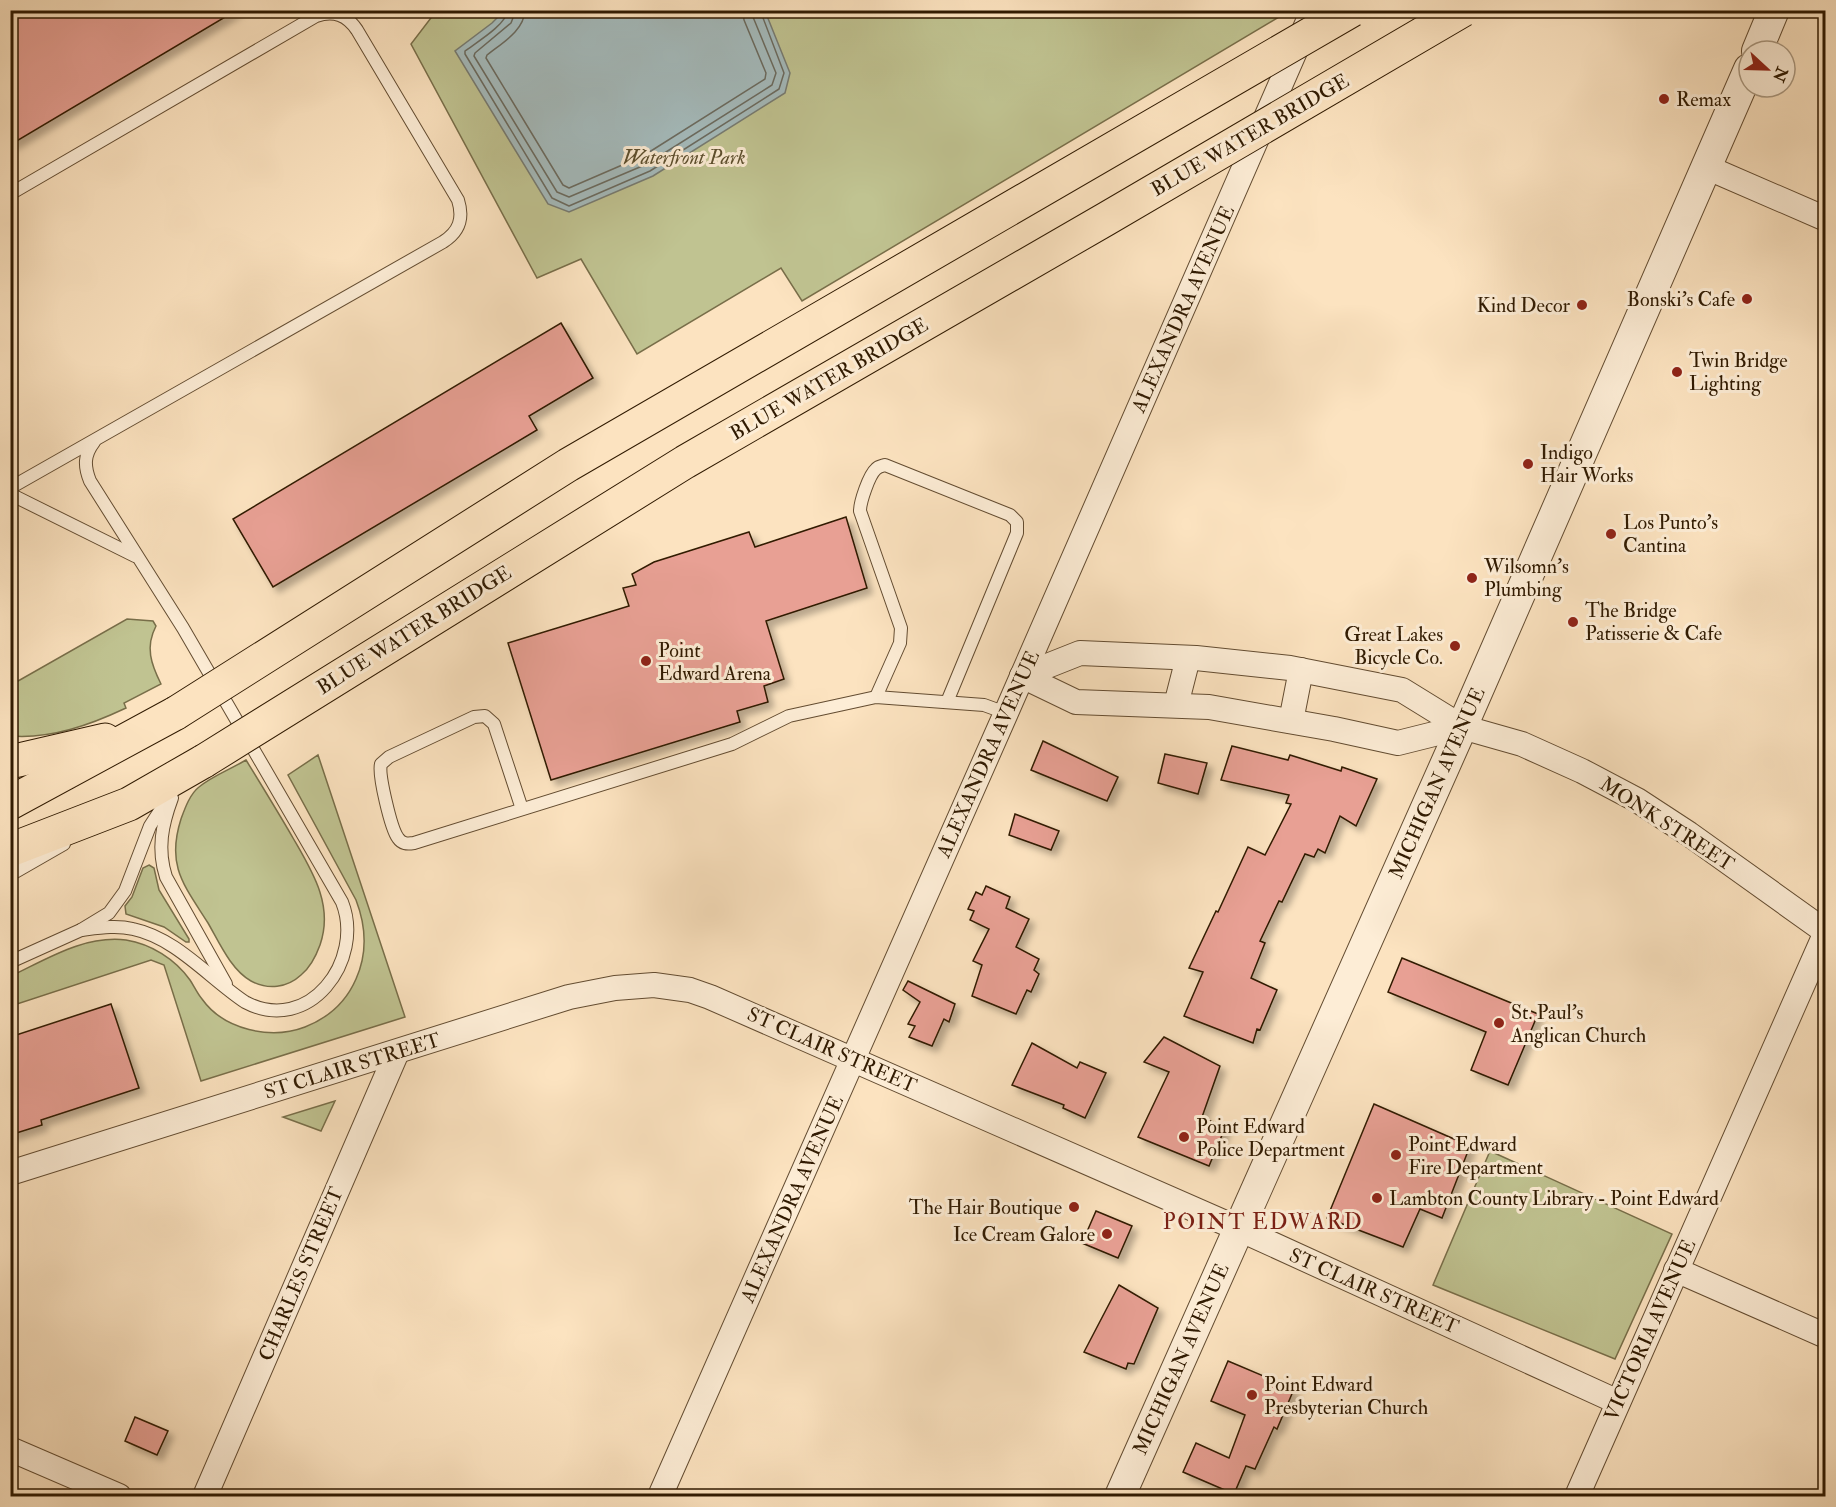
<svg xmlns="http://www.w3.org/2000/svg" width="1836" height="1507" font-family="'IM FELL Double Pica',serif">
  <defs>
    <filter id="shadow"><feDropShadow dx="5.5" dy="5.5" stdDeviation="3" flood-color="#0004"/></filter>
  </defs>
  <rect width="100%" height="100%" fill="#fce3c0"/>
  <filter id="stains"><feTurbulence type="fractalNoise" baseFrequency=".00333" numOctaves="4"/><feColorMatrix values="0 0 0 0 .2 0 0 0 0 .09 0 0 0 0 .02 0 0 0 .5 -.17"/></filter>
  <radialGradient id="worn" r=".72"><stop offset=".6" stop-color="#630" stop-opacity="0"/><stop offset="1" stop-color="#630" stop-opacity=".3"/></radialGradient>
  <g fill="#c0c391" stroke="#786e49" stroke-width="1.5">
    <path d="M 437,10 L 1289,11 L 802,301 L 781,268 L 637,354 L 581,259 L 537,278 L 411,44 Z"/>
    <path d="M 127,619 L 153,621 L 156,626 C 145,647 151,664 161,684 L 124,703 L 126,708 C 90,725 51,739 11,736 L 11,685 Z"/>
    <path d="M 318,755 L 405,1017 L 201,1081 L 164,965 L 151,960 L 11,1006 L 11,976 C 47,959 84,935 126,940 C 151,944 175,959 190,980 C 194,986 197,993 202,999 C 224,1030 271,1040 305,1027 C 328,1018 346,1002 356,979 C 368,952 366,926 356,900 L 288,775 Z"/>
    <path d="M 246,760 C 262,786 278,812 293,838 C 312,871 334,905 320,945 C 316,956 311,967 301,975 C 287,988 268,990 251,981 C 231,970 219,942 208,923 C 184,885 166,866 181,819 C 185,808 190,794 199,787 C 212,776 231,769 246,760 Z"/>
    <path d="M 149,865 L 154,868 L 159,890 L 189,939 L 189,942 L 186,942 L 164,927 L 126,914 L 125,906 L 132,897 L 143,868 Z"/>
    <path d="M 335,1101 L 321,1131 L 283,1117 Z"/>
    <path d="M 1490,1151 L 1672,1234 L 1615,1359 L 1433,1285 Z"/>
  </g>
  <path fill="#a4bbbd" stroke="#767b72" stroke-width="1.5" d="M 504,11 L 765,11 L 790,73 L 785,93 L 653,176 L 569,212 L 548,204 L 455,51 L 492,23 Z"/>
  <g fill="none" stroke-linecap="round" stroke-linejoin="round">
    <g stroke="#6a6a5f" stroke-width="1.5">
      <path d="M 508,10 C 506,25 477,42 465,51 L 465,54 L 552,198 L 569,206 L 650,171 L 779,89 L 784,73 L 760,10"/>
      <path d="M 516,10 L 511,23 L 475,53 L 474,56 L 557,192 L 569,197 L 647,164 L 772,85 L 776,73 L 753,17 L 752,10"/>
      <path d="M 525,10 C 524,31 502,43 487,55 L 486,58 L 563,185 L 569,188 L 643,156 L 765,79 L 766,73 L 744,20 L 743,10"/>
    </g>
  </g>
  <g fill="#e8a094" stroke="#301a01" stroke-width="1.5" filter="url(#shadow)">
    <path d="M 10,10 L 237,10 L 10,145 Z"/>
    <path d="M 561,323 L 593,378 L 529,416 L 537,430 L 273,587 L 233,519 Z"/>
    <path d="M 846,517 L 867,588 L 766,621 L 784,679 L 764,686 L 768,702 L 737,711 L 740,722 L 551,780 L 508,643 L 629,606 L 623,588 L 636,585 L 632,574 L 654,562 L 749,532 L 755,547 Z"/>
    <path d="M 1043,741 L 1118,777 L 1107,801 L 1031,770 Z"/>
    <path d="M 1232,746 L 1288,760 L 1290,755 L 1341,771 L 1342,767 L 1377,779 L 1356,826 L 1340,816 L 1325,853 L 1318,849 L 1314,857 L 1305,854 L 1282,902 L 1279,901 L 1260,941 L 1265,943 L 1251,978 L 1277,990 L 1260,1030 L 1257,1029 L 1253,1043 L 1184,1016 L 1203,972 L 1189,968 L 1216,911 L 1218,912 L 1248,847 L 1265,855 L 1291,804 L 1286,803 L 1289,795 L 1221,780 Z"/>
    <path d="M 1165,754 L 1207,763 L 1198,794 L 1158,783 Z"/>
    <path d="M 1015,814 L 1059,831 L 1051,850 L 1009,835 Z"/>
    <path d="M 986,886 L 1010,897 L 1006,908 L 1029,919 L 1016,947 L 1039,959 L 1034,970 L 1039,974 L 1031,992 L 1027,990 L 1016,1014 L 972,996 L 982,965 L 973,961 L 989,929 L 970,920 L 974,911 L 968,909 L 976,892 L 982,895 Z"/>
    <path d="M 1402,958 L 1538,1014 L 1508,1085 L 1471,1070 L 1486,1032 L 1388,992 Z"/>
    <path d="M 908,981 L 955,1004 L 949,1022 L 944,1019 L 932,1046 L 909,1037 L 915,1026 L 908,1024 L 920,1002 L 903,990 Z"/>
    <path d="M 111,1004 L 139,1088 L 41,1120 L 42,1125 L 10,1135 L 10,1037 Z"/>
    <path d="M 1164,1037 L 1220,1066 L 1202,1117 L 1225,1128 L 1209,1166 L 1138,1137 L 1169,1072 L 1144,1062 Z"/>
    <path d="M 1032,1043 L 1077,1068 L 1080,1062 L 1106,1073 L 1085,1118 L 1063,1108 L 1064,1105 L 1012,1085 Z"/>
    <path d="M 1374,1104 L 1470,1146 L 1442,1218 L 1420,1209 L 1403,1247 L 1327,1218 Z"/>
    <path d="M 1096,1211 L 1132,1226 L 1118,1258 L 1082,1243 Z"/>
    <path d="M 1119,1285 L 1158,1308 L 1134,1364 L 1128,1363 L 1126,1369 L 1084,1352 Z"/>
    <path d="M 1228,1361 L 1294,1389 L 1277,1429 L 1274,1427 L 1255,1469 L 1246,1466 L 1234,1494 L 1183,1472 L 1196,1443 L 1229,1458 L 1245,1415 L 1211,1401 Z"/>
    <path d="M 135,1417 L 168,1431 L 157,1455 L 125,1441 Z"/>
  </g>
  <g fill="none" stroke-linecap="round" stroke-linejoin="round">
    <defs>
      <g id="service">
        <path d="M 10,194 L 316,16 C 334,10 347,15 357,30 L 458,200 C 464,219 459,232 443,242 L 10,488"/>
        <path d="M 10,494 L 135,556"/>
        <path d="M 876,697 L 900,643 L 901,628 L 860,511 C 860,502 869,475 876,469 C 879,466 882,466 885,465 L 1010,515 L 1017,522 L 1017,533 L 947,702"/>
        <path d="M 172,798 C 162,825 157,849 166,877 L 226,984"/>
        <path d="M 522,809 L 494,724 L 485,716 L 474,717 L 389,757 L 381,764 C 378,774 391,829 398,838 C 402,844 407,844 414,843 L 732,744 L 789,716 L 876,697 L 984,705 L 1006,713"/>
        <path d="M 10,875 L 64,844"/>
        <path d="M 81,930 C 98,928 116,925 133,929 C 176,938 209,978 245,1002 C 309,1036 365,960 342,902 L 183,628 L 90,481 C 84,466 84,455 94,442"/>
        <path d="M 10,962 L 81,930 L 109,913 L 125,891 L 150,826 L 172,792"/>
      </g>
      <g id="minor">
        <path d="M 1706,167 L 1826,219"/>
        <path d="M 1022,676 L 1080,653 L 1196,658 L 1290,668 L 1402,690 L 1462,727 L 1522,744 L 1582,771 L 1637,800 L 1689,834 L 1826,932"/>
        <path d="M 1022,676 L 1076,702 L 1209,707 L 1334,729 L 1398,743 L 1462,727"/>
        <path d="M 1176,705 L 1188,658"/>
        <path d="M 1291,721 L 1301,670"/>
        <path d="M 10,1173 L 569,997 L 615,988 L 654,985 L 690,990 L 710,997 L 1239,1229 L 1618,1402"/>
        <path d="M 1676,1270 L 1826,1336"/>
        <path d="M 10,1449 L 119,1496"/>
        <path d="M 205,1496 L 397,1052"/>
        <path d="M 660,1496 L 1006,713 L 1313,10"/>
        <path d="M 1577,1496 L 1826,932"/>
      </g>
      <g id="tertiary">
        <path d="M 1757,51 L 1774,10"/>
        <path d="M 1120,1496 L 1462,727 L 1749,69"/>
      </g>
      <g id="motorway">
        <path d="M 10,762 L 105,740"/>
        <path d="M 10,803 L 176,713"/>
        <path d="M 10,850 L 129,804 L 204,761"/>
      </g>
    </defs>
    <use href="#service" stroke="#634c31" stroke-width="14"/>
    <use href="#minor" stroke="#634c31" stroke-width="26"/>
    <use href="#tertiary" stroke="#634c31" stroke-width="32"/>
    <use href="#motorway" stroke="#301a01" stroke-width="35"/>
    <use href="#service" stroke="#fdedd6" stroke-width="12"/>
    <use href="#minor" stroke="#fdedd6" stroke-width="24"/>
    <use href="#tertiary" stroke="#fdedd6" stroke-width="30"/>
    <use href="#motorway" stroke="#fce3c0" stroke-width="33"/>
    <defs>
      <g id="motorway-bridge">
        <path d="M 176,713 L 568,465 L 1352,10"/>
        <path d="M 204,761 L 685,462 L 1106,219 L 1463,10"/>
      </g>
    </defs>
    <use href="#motorway-bridge" stroke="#301a01" stroke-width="35" stroke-linecap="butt"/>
    <use href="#motorway-bridge" stroke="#fce3c0" stroke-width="33"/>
  </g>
  <g fill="#8f2418" stroke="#fdedd6" stroke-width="2">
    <circle cx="1664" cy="99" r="6"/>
    <circle cx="1747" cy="299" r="6"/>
    <circle cx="1582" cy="305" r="6"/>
    <circle cx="1677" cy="372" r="6"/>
    <circle cx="1528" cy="464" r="6"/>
    <circle cx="1611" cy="534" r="6"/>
    <circle cx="1472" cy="578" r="6"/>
    <circle cx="1573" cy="622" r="6"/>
    <circle cx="1455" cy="646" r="6"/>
    <circle cx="646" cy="661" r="6"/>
    <circle cx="1499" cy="1023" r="6"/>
    <circle cx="1184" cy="1137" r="6"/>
    <circle cx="1396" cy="1155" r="6"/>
    <circle cx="1377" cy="1198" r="6"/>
    <circle cx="1074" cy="1207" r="6"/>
    <circle cx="1107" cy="1234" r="6"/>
    <circle cx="1252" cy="1395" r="6"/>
  </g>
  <g text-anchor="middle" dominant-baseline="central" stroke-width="6" stroke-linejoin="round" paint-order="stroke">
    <g font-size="20" fill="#301a01" stroke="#fdedd6" text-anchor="start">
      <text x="1676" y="99">Remax</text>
      <text x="1735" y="299" text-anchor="end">Bonski's Cafe</text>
      <text x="1570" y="305" text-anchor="end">Kind Decor</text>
      <text x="1689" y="360">Twin Bridge<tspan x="1689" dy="23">Lighting</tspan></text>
      <text x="1540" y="452">Indigo<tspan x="1540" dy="23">Hair Works</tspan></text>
      <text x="1623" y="522">Los Punto's<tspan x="1623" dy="23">Cantina</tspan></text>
      <text x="1484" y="566">Wilsomn's<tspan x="1484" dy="23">Plumbing</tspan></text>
      <text x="1585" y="610">The Bridge<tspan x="1585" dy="23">Patisserie &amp; Cafe</tspan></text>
      <text x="1443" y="634" text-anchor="end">Great Lakes<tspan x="1443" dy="23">Bicycle Co.</tspan></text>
      <text x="658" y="650">Point<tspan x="658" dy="23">Edward Arena</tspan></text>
      <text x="1511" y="1012">St. Paul's<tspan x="1511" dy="23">Anglican Church</tspan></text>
      <text x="1196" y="1126">Point Edward<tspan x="1196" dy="23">Police Department</tspan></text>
      <text x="1408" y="1144">Point Edward<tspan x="1408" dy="23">Fire Department</tspan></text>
      <text x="1389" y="1198">Lambton County Library - Point Edward</text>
      <text x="1062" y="1207" text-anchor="end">The Hair Boutique</text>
      <text x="1095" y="1234" text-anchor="end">Ice Cream Galore</text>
      <text x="1264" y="1384">Point Edward<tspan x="1264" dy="23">Presbyterian Church</tspan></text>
    </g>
    <g font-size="20" fill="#301a01" stroke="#fdedd6">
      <text transform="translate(1250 135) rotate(-30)">BLUE WATER BRIDGE</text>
      <text transform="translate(1183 309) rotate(-66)">ALEXANDRA AVENUE</text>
      <text transform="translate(829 379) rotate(-30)">BLUE WATER BRIDGE</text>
      <text transform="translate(414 630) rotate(-32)">BLUE WATER BRIDGE</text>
      <text transform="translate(988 754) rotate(-66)">ALEXANDRA AVENUE</text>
      <text transform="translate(1437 783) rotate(-66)">MICHIGAN AVENUE</text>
      <text transform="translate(1667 824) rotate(33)">MONK STREET</text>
      <text transform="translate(832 1050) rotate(24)">ST CLAIR STREET</text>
      <text transform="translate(352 1066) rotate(-17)">ST CLAIR STREET</text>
      <text transform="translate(792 1199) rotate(-66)">ALEXANDRA AVENUE</text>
      <text transform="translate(301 1274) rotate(-67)">CHARLES STREET</text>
      <text transform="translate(1374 1291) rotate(24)">ST CLAIR STREET</text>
      <text transform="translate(1650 1330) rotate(-66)">VICTORIA AVENUE</text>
      <text transform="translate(1181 1359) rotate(-66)">MICHIGAN AVENUE</text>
    </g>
    <g font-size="20" font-style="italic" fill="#5b4d2c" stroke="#fdedd6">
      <text x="684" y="157">Waterfront Park</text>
    </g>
    <g font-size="22" letter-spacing="1.5" fill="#7a1f14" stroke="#fdedd6">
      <text x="1263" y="1222">POINT EDWARD</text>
    </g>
  </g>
  <rect width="1836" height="1507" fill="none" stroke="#fce3c0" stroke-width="36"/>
  <rect x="12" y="12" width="1812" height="1483" fill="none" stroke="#301a01" stroke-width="3"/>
  <rect x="18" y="18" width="1800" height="1471" fill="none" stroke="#301a01" stroke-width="1.5"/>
  <g transform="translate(1767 69) rotate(112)"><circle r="28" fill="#fdedd6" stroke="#ab9981" stroke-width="1.5"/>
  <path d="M0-4.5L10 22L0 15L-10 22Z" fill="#8f2418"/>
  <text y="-9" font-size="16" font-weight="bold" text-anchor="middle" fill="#301a01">N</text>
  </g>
  <rect width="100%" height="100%" filter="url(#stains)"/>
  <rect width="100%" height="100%" fill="url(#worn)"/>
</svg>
